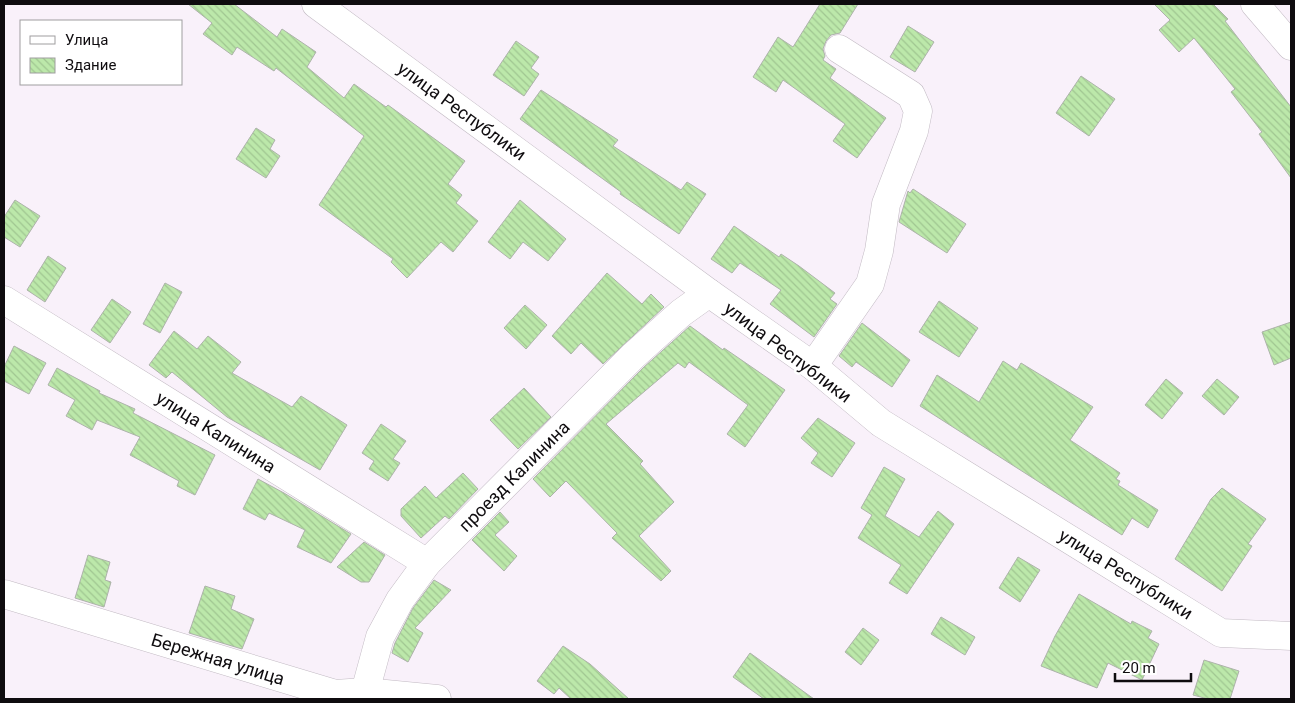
<svg xmlns="http://www.w3.org/2000/svg" width="1295" height="703" font-family="Roboto,sans-serif">
  <defs>
    <pattern id="building-back-hatch" width="6" height="6" patternUnits="userSpaceOnUse" patternTransform="scale(1.25)"><rect width="6" height="6" fill="#bce8aa"/><path d="M-1 5l2 2M0 0l6 6M5-1l2 2" fill="none" stroke="#a0c691"/></pattern>
  </defs>
  <rect width="100%" height="100%" fill="#f9f1fa"/>
  <g fill="url(#building-back-hatch)" stroke="#adb3aa">
    <path d="M 188,4 L 234,4 L 277,37 L 282,29 L 316,52 L 307,67 L 344,98 L 354,84 L 386,107 L 388,105 L 465,161 L 448,184 L 462,195 L 456,203 L 478,221 L 453,252 L 441,242 L 407,278 L 391,262 L 393,259 L 319,205 L 364,136 L 276,68 L 274,71 L 237,47 L 232,55 L 203,34 L 212,23 Z"/>
    <path d="M 820,4 L 858,4 L 840,33 L 831,35 L 826,41 L 823,49 L 825,56 L 823,60 L 836,69 L 830,78 L 886,118 L 857,158 L 833,141 L 845,124 L 783,80 L 776,92 L 753,77 L 778,37 L 793,47 Z"/>
    <path d="M 1154,4 L 1213,4 L 1228,19 L 1225,21 L 1291,107 L 1291,178 L 1259,134 L 1262,132 L 1231,92 L 1235,89 L 1194,38 L 1179,52 L 1159,30 L 1170,20 Z"/>
    <path d="M 908,26 L 934,42 L 915,72 L 890,57 Z"/>
    <path d="M 516,41 L 539,57 L 531,68 L 539,74 L 524,96 L 493,75 Z"/>
    <path d="M 1081,76 L 1115,99 L 1089,136 L 1056,113 Z"/>
    <path d="M 541,90 L 618,140 L 613,146 L 681,190 L 687,182 L 706,194 L 679,234 L 620,194 L 621,192 L 520,119 Z"/>
    <path d="M 256,128 L 275,140 L 270,149 L 280,156 L 266,178 L 236,159 Z"/>
    <path d="M 913,189 L 966,224 L 947,253 L 899,222 L 908,191 L 910,193 Z"/>
    <path d="M 15,200 L 40,216 L 20,247 L 4,237 L 4,217 Z"/>
    <path d="M 520,200 L 566,239 L 548,261 L 523,242 L 510,259 L 488,242 Z"/>
    <path d="M 734,226 L 779,257 L 781,254 L 799,266 L 835,293 L 830,299 L 837,304 L 814,337 L 770,304 L 781,290 L 740,263 L 732,273 L 711,259 Z"/>
    <path d="M 48,256 L 66,268 L 45,302 L 27,290 Z"/>
    <path d="M 607,273 L 642,304 L 651,294 L 664,307 L 603,364 L 581,343 L 571,354 L 552,336 Z"/>
    <path d="M 165,283 L 182,292 L 160,333 L 143,324 Z"/>
    <path d="M 112,299 L 131,312 L 110,343 L 91,330 Z"/>
    <path d="M 939,301 L 978,328 L 959,357 L 919,332 Z"/>
    <path d="M 525,305 L 547,325 L 526,349 L 504,328 Z"/>
    <path d="M 1291,322 L 1291,358 L 1274,365 L 1262,332 Z"/>
    <path d="M 862,323 L 910,360 L 892,387 L 856,362 L 852,367 L 839,356 Z"/>
    <path d="M 690,326 L 723,350 L 724,348 L 785,390 L 745,447 L 727,434 L 748,405 L 689,362 L 685,368 L 678,363 L 606,424 L 643,461 L 640,464 L 674,502 L 639,536 L 671,571 L 661,581 L 612,538 L 617,533 L 566,481 L 550,497 L 533,479 L 644,367 Z"/>
    <path d="M 174,331 L 197,349 L 208,336 L 241,362 L 232,373 L 292,407 L 301,396 L 347,425 L 320,470 L 227,417 L 172,372 L 166,378 L 149,365 Z"/>
    <path d="M 14,346 L 46,363 L 29,394 L 4,381 L 4,367 Z"/>
    <path d="M 1003,361 L 1017,370 L 1021,363 L 1093,407 L 1070,440 L 1120,473 L 1116,479 L 1120,481 L 1118,485 L 1158,510 L 1148,528 L 1132,518 L 1122,535 L 920,406 L 937,375 L 979,402 Z"/>
    <path d="M 57,368 L 100,391 L 99,393 L 135,409 L 133,413 L 215,455 L 195,495 L 177,486 L 179,481 L 130,455 L 140,437 L 97,420 L 92,430 L 66,416 L 75,400 L 48,385 Z"/>
    <path d="M 1166,379 L 1183,393 L 1162,419 L 1145,405 Z"/>
    <path d="M 1217,379 L 1239,397 L 1224,415 L 1202,396 Z"/>
    <path d="M 524,388 L 551,417 L 518,449 L 490,420 Z"/>
    <path d="M 818,418 L 855,443 L 832,477 L 811,463 L 818,453 L 801,438 Z"/>
    <path d="M 381,424 L 406,441 L 393,459 L 400,463 L 388,481 L 369,469 L 374,461 L 362,453 Z"/>
    <path d="M 884,467 L 905,479 L 885,516 L 919,537 L 938,511 L 954,524 L 907,594 L 889,583 L 901,565 L 858,538 L 872,515 L 861,508 Z"/>
    <path d="M 463,473 L 478,489 L 449,519 L 445,516 L 421,538 L 401,516 L 401,509 L 425,486 L 436,498 Z"/>
    <path d="M 258,479 L 284,493 L 351,534 L 331,563 L 297,547 L 305,530 L 269,513 L 265,520 L 243,509 Z"/>
    <path d="M 1222,488 L 1266,519 L 1248,544 L 1252,546 L 1222,591 L 1175,559 L 1211,499 Z"/>
    <path d="M 500,512 L 509,522 L 495,535 L 517,556 L 504,571 L 472,540 Z"/>
    <path d="M 364,542 L 385,555 L 369,582 L 361,582 L 337,567 Z"/>
    <path d="M 88,555 L 110,562 L 105,580 L 111,582 L 104,607 L 75,598 Z"/>
    <path d="M 1018,557 L 1040,570 L 1020,602 L 999,588 Z"/>
    <path d="M 434,580 L 451,590 L 415,628 L 423,633 L 408,662 L 392,653 L 395,643 L 413,608 Z"/>
    <path d="M 205,586 L 235,596 L 231,609 L 254,619 L 242,649 L 189,633 Z"/>
    <path d="M 1079,594 L 1131,624 L 1132,621 L 1152,631 L 1148,638 L 1159,644 L 1142,680 L 1108,663 L 1097,688 L 1041,666 L 1055,636 Z"/>
    <path d="M 941,617 L 975,637 L 965,655 L 931,634 Z"/>
    <path d="M 863,628 L 879,640 L 861,665 L 845,652 Z"/>
    <path d="M 563,646 L 590,664 L 629,699 L 571,699 L 559,688 L 554,694 L 537,681 Z"/>
    <path d="M 750,653 L 814,699 L 764,699 L 733,677 Z"/>
    <path d="M 1204,660 L 1239,671 L 1230,699 L 1208,699 L 1193,695 Z"/>
  </g>
  <g fill="none" stroke-linecap="round" stroke-linejoin="round">
    <defs>
      <g id="minor">
        <path d="M 316,4 L 709,293 L 813,366 L 881,423 L 1221,633 L 1291,636"/>
        <path d="M 1255,4 L 1291,46"/>
        <path d="M 4,300 L 427,563"/>
        <path d="M 813,366 L 870,284 L 879,251 L 886,204 L 914,131 L 918,111 L 911,95 L 839,49"/>
        <path d="M 4,594 L 335,694 L 365,692 L 437,699"/>
        <path d="M 365,692 L 380,637 L 400,600 L 427,563 L 633,356 L 681,313 L 709,293"/>
      </g>
    </defs>
    <use href="#minor" stroke="#c2bac3" stroke-width="29"/>
    <use href="#minor" stroke="#fff" stroke-width="28"/>
  </g>
  <g text-anchor="middle" dominant-baseline="central" stroke-width="5" stroke-linejoin="round" paint-order="stroke">
    <g font-size="18" fill="#0f0c0f" stroke="#fff">
      <text transform="translate(462 111) rotate(36)">улица Республики</text>
      <text transform="translate(788 352) rotate(37)">улица Республики</text>
      <text transform="translate(216 432) rotate(32)">улица Калинина</text>
      <text transform="translate(514 476) rotate(-45)">проезд Калинина</text>
      <text transform="translate(1126 574) rotate(32)">улица Республики</text>
      <text transform="translate(218 659) rotate(17)">Бережная улица</text>
    </g>
  </g>
  <rect width="1295" height="703" fill="none" stroke="#0f0c0f" stroke-width="10"/>
  <rect x="20" y="20" width="162" height="65" fill="#ffffff" stroke="#9f9e9f"/>
  <rect x="30" y="36" width="25" height="8" fill="#ffffff" stroke="#9f9e9f"/>
  <text x="65" y="45" font-size="15" fill="#0f0c0f">Улица</text>
  <rect x="30" y="58" width="25" height="15" fill="url(#building-back-hatch)" stroke="#9f9e9f"/>
  <text x="65" y="70" font-size="15" fill="#0f0c0f">Здание</text>
  <path d="M1115 673v8h76v-8" fill="none" stroke="#0f0c0f" stroke-width="2.5"/>
  <text x="1122" y="673" font-size="15" fill="#0f0c0f" stroke="#ffffff" stroke-width="4" paint-order="stroke">20 m</text>
</svg>
